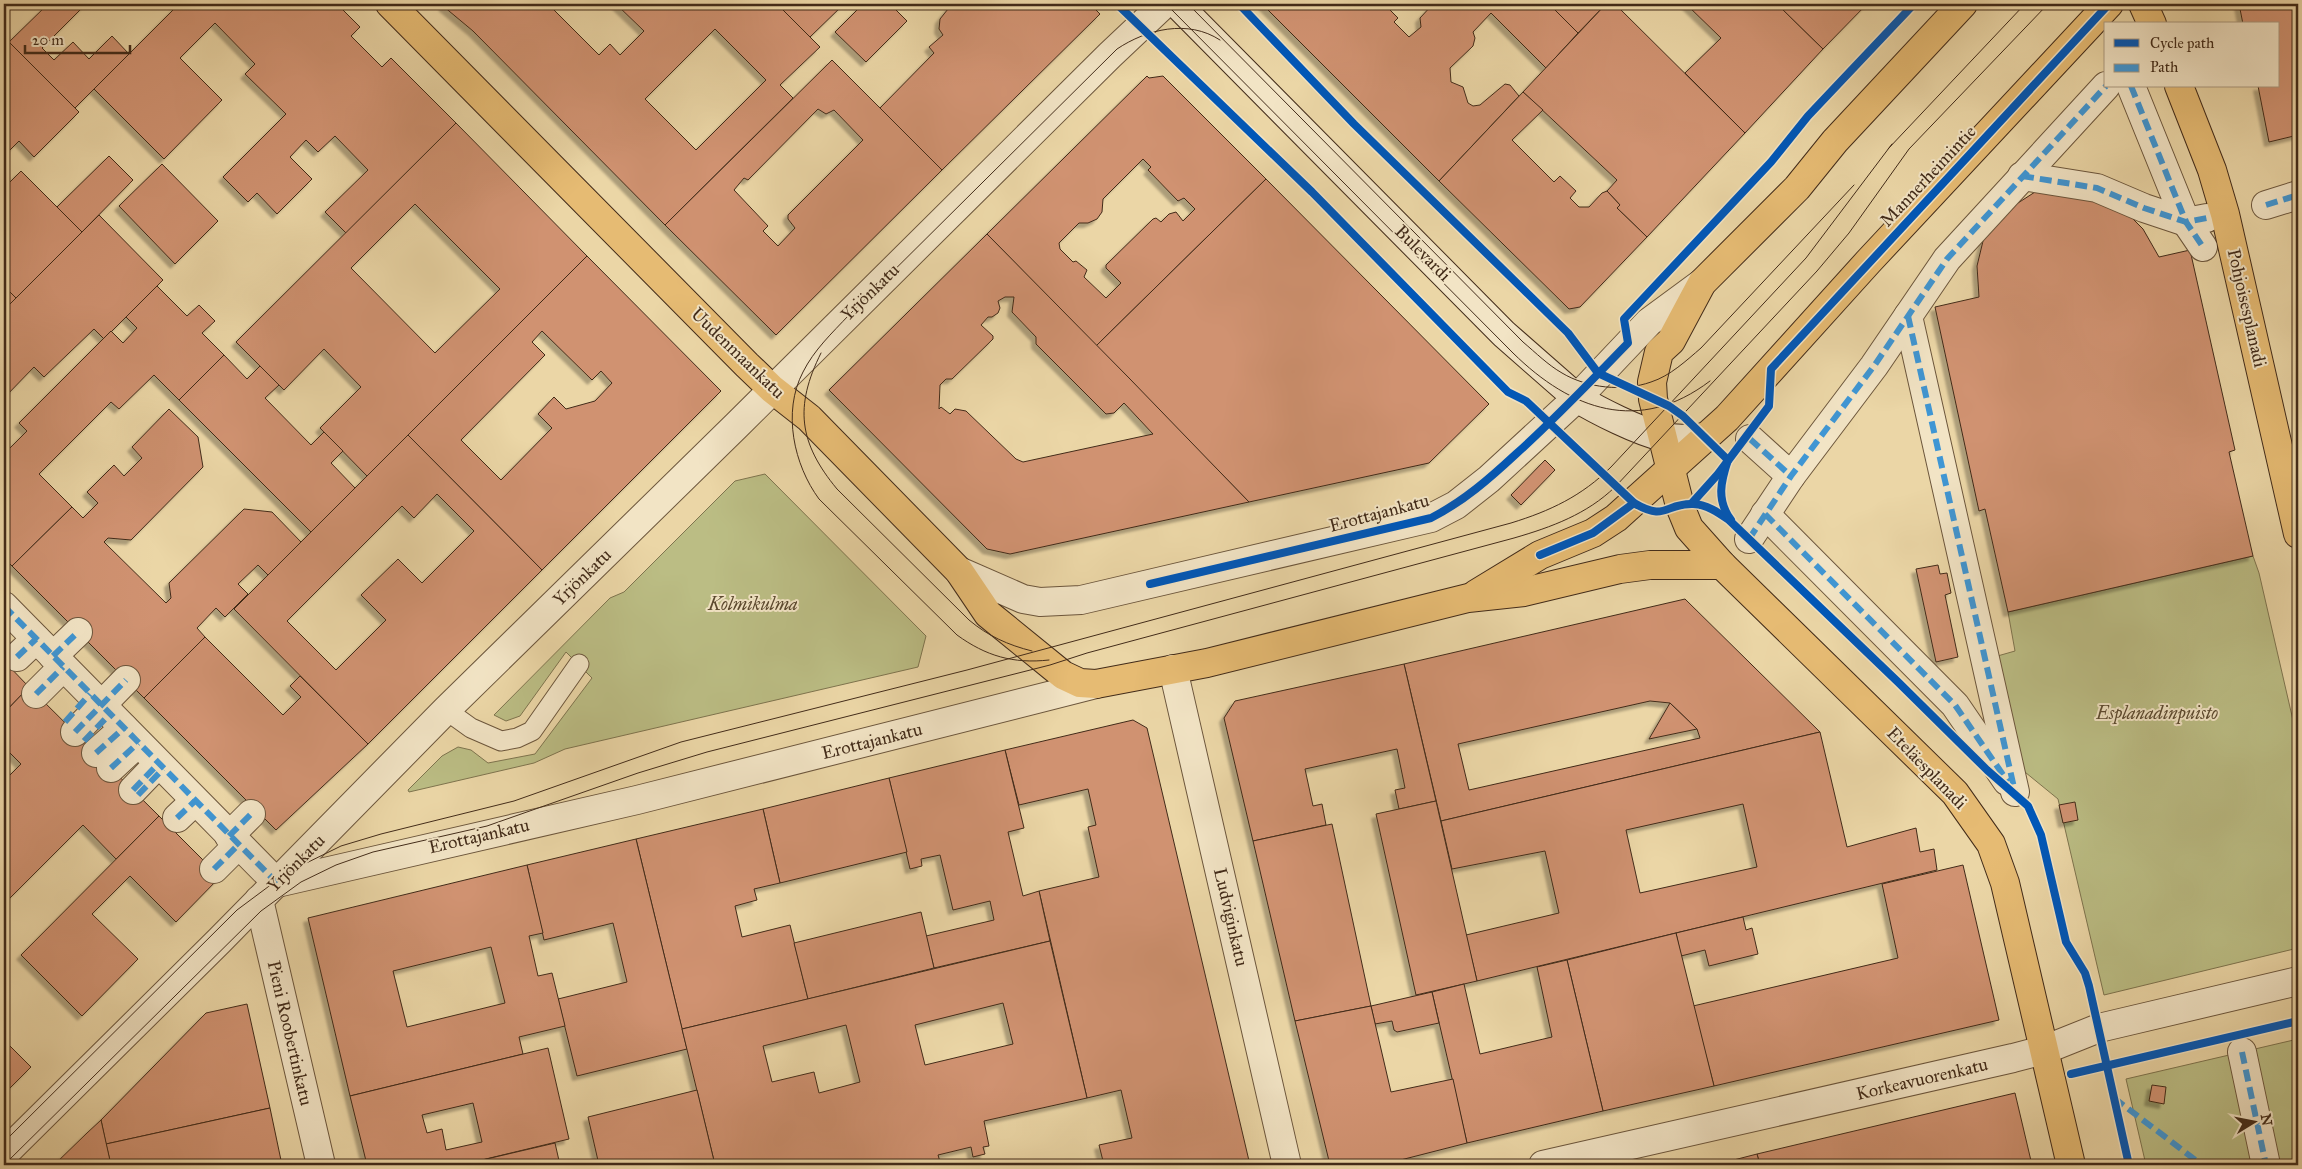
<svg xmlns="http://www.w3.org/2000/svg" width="2302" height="1169" font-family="'IM FELL Great Primer',serif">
  <defs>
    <filter id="shadow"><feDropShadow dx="-4.5" dy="4.5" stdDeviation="1" flood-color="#0004"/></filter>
  </defs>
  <rect width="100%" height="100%" fill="#ebd6a6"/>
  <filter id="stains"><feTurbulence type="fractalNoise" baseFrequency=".004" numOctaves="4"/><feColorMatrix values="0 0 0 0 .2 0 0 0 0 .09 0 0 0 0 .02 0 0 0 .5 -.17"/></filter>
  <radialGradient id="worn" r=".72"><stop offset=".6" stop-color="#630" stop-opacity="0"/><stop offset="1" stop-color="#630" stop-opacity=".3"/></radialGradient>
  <g fill="#bbbd84" stroke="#7e744e">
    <path d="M 765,474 L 926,636 L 918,667 L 565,749 L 534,763 L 409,792 L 408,790 L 442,756 L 458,747 L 471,750 L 488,763 L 535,754 L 592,678 L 566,652 L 520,716 L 506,721 L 494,715 L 610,598 L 624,592 L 735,481 Z"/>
    <path d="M 2253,556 L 2259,573 L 2298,742 L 2298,948 L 2104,995 L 2058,799 L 2020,768 L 1994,657 L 2015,651 L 2008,612 Z"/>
    <path d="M 2298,1039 L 2298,1165 L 2146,1165 L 2126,1079 Z"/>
  </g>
  <g fill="#d09271" stroke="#422b19" fill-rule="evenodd" filter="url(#shadow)">
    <path d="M 48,4 L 86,4 L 42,48 L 54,60 L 73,42 L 89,59 L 112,36 L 129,54 L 75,108 L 9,42 Z"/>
    <path d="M 179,4 L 337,4 L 360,27 L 351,36 L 382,67 L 391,58 L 456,123 L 346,233 L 325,212 L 368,170 L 335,136 L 318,152 L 306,140 L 290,157 L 312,179 L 277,214 L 257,193 L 248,202 L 223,177 L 286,114 L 245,74 L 255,64 L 215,23 L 180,58 L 222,100 L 164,159 L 94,89 Z"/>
    <path d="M 445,4 L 548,4 L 599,55 L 610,44 L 620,55 L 644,31 L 616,4 L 777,4 L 820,47 L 780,85 L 793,98 L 665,225 L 473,31 L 443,6 ZM 715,29 L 766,80 L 696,150 L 645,99 Z"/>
    <path d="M 777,4 L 844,4 L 810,37 Z"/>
    <path d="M 863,4 L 890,4 L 907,21 L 866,62 L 835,32 Z"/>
    <path d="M 952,4 L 1090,4 L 1100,14 L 942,170 L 880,108 L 934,53 L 929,47 L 943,35 L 939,29 L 940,19 Z"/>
    <path d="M 1262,4 L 1384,4 L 1398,18 L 1394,22 L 1409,37 L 1421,27 L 1420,18 L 1433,4 L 1445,6 L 1446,4 L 1549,4 L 1578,33 L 1546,68 L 1491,13 L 1473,32 L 1475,38 L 1473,46 L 1450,68 L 1451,82 L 1463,87 L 1468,103 L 1473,106 L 1480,105 L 1505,84 L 1510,85 L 1519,96 L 1439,181 Z"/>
    <path d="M 1549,4 L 1606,4 L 1578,33 Z"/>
    <path d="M 1606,4 L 1615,4 L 1745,133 L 1647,237 L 1617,208 L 1620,205 L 1607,191 L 1617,180 L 1523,92 Z"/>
    <path d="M 1686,4 L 1777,4 L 1823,49 L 1745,133 L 1685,73 L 1721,38 Z"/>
    <path d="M 1777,4 L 1867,4 L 1823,49 Z"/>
    <path d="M 2239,4 L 2298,4 L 2298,135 L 2269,142 L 2258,86 L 2278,86 L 2278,24 L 2243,24 Z"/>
    <path d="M 9,42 L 79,112 L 34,157 L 19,141 L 5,155 L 4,153 L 4,47 Z"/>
    <path d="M 832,60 L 942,170 L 776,335 L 665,225 ZM 818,109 L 826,114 L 834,110 L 863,140 L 788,215 L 788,219 L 795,228 L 778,246 L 763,231 L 768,226 L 734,190 L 744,178 L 748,180 Z"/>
    <path d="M 1147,76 L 1149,78 L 1163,76 L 1266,179 L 1096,346 L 987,234 ZM 1143,159 L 1151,167 L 1148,170 L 1178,201 L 1184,198 L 1195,209 L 1183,221 L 1176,212 L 1169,214 L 1161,222 L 1156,218 L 1153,219 L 1106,265 L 1106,268 L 1121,283 L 1106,298 L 1084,277 L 1087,270 L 1076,261 L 1073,262 L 1060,249 L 1059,243 L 1079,223 L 1088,223 L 1097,219 L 1102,212 L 1103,199 Z"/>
    <path d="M 1523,92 L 1543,110 L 1512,140 L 1554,182 L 1560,176 L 1576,191 L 1570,198 L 1579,207 L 1589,207 L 1602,193 L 1607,191 L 1620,205 L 1617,208 L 1647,237 L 1580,307 L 1569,309 L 1439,181 Z"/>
    <path d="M 456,123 L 587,256 L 367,476 L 320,428 L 361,387 L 324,349 L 284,390 L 236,342 ZM 415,204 L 500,289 L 435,353 L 351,268 Z"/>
    <path d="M 109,156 L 133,180 L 82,232 L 57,207 Z"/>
    <path d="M 162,164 L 218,221 L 175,264 L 119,206 Z"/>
    <path d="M 21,171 L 82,232 L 16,298 L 4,286 L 4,188 Z"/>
    <path d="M 1266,179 L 1489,404 L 1429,463 L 1249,502 L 1096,346 Z"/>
    <path d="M 2066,188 L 2121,207 L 2143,229 L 2159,257 L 2190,250 L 2235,450 L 2229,452 L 2253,556 L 2008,612 L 1985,509 L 1979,511 L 1935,307 L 1979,297 L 1977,266 L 1983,241 L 2004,212 L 2035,192 Z"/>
    <path d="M 99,215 L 163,280 L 104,339 L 94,329 L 44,377 L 34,367 L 4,398 L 4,310 Z"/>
    <path d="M 987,234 L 1130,379 L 1249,502 L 1010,554 L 987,549 L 829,390 ZM 1005,297 L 1014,297 L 1012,312 L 1036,337 L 1036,344 L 1106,414 L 1114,413 L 1124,403 L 1153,434 L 1023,462 L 1016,459 L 966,411 L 955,409 L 950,414 L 941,407 L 939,409 L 940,385 L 946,379 L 952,379 L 993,339 L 993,336 L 981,325 L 988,317 L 992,317 L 998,313 L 1000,308 L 998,301 Z"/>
    <path d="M 587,256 L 721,391 L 542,570 L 408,435 ZM 542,331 L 592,380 L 601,371 L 612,383 L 595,401 L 566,409 L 554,397 L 538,414 L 552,428 L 501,480 L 461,440 L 545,355 L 532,342 Z"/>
    <path d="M 4,286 L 16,298 L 4,310 Z"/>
    <path d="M 157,286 L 187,316 L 199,305 L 215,321 L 202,333 L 224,355 L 179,400 L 154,375 L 119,409 L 111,402 L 39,474 L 72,507 L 12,566 L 4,558 L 4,442 L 10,448 L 27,431 L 19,423 L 111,331 L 123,343 L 137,328 L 126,317 Z"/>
    <path d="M 224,355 L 247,379 L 260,366 L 279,385 L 265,398 L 311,445 L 324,432 L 343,451 L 331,463 L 355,488 L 311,532 L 179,400 Z"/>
    <path d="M 169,409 L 198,437 L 203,467 L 131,540 L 108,538 L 104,542 L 166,603 L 171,598 L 169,583 L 244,509 L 272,512 L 301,542 L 268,575 L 258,565 L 238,584 L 248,594 L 225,617 L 216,608 L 197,628 L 205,637 L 144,698 L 12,566 L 72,507 L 83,518 L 98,503 L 87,492 L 114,465 L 124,476 L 142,458 L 132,447 Z"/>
    <path d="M 408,435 L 542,570 L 368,744 L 234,609 ZM 437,494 L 474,531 L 422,583 L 398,559 L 361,595 L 386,620 L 336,670 L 287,621 L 402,506 L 414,518 Z"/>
    <path d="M 1545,460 L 1555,470 L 1521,505 L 1511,495 Z"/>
    <path d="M 1938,565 L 1940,574 L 1947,573 L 1951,593 L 1945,595 L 1958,657 L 1936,662 L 1916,569 Z"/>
    <path d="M 1685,599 L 1820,732 L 1441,821 L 1404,664 ZM 1650,701 L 1670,703 L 1697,729 L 1700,738 L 1469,790 L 1458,744 Z"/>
    <path d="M 205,637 L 283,715 L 301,697 L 290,686 L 300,676 L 368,744 L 276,830 L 144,698 Z"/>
    <path d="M 4,661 L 29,687 L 4,713 Z"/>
    <path d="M 1404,664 L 1436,801 L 1399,809 L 1395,790 L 1405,788 L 1397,749 L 1305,769 L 1313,806 L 1322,804 L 1326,825 L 1253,841 L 1224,718 L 1235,701 Z"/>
    <path d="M 29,687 L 159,816 L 116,859 L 83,825 L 4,904 L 4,781 L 21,764 L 4,747 L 4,713 Z"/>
    <path d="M 1670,703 L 1697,729 L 1649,739 Z"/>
    <path d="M 1133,720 L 1147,728 L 1250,1165 L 1104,1165 L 1099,1145 L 1132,1138 L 1121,1090 L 1087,1098 L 1039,891 L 1099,877 L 1088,827 L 1096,825 L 1088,789 L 1019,805 L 1005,750 Z"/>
    <path d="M 1820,732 L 1847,847 L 1916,828 L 1920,852 L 1934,849 L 1937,870 L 1477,981 L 1466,935 L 1559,913 L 1545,851 L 1452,869 L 1441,821 ZM 1743,804 L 1757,867 L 1640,893 L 1626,830 Z"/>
    <path d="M 1005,750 L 1024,828 L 1008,832 L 1023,896 L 1039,891 L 1050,941 L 934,968 L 926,936 L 994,920 L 990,901 L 953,910 L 940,855 L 921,859 L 922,866 L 910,869 L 889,778 Z"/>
    <path d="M 889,778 L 907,852 L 780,883 L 763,809 Z"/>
    <path d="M 1436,801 L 1477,981 L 1416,995 L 1376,814 Z"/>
    <path d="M 2075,802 L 2078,820 L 2063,823 L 2059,805 Z"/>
    <path d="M 763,809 L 780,883 L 754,889 L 757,900 L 735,906 L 742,937 L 790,925 L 808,999 L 682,1029 L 636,839 Z"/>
    <path d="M 159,816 L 220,877 L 176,922 L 130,876 L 92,914 L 138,959 L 82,1016 L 21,955 Z"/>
    <path d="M 1332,824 L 1371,1006 L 1295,1021 L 1253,841 Z"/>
    <path d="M 636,839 L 687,1049 L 577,1076 L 558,999 L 627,982 L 613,923 L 544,940 L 527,865 Z"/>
    <path d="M 527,865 L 543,933 L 529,936 L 538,976 L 552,973 L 565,1026 L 519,1037 L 523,1054 L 350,1096 L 308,918 ZM 491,947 L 505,1003 L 407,1027 L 393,971 Z"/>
    <path d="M 1963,865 L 1999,1020 L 1714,1086 L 1693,1006 L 1898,958 L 1882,884 Z"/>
    <path d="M 921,912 L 934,968 L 808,999 L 794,943 Z"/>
    <path d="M 1743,917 L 1746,930 L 1752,928 L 1758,954 L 1709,966 L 1705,950 L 1681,956 L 1676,933 Z"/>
    <path d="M 1676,933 L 1714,1086 L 1603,1111 L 1567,960 Z"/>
    <path d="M 1050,941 L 1087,1098 L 984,1121 L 989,1146 L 983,1147 L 985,1154 L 973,1157 L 971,1147 L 938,1155 L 941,1165 L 836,1165 L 835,1160 L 812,1165 L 715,1165 L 682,1029 ZM 1003,1003 L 1013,1044 L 925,1065 L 915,1025 ZM 846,1025 L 860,1082 L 819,1093 L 814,1072 L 772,1082 L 763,1046 Z"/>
    <path d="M 1567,960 L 1603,1111 L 1467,1143 L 1432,992 L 1464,984 L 1480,1054 L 1552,1037 L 1537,967 Z"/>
    <path d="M 1432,992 L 1439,1023 L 1397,1032 L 1394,1030 L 1392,1021 L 1375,1024 L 1371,1006 Z"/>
    <path d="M 247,1004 L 270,1108 L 106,1144 L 101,1120 L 206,1013 Z"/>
    <path d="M 1371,1006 L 1391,1092 L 1453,1079 L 1467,1143 L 1381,1165 L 1330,1165 L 1295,1021 Z"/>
    <path d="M 4,1040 L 31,1067 L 4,1094 Z"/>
    <path d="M 548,1048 L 569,1139 L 461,1165 L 367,1165 L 350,1096 ZM 473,1103 L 482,1142 L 446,1150 L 442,1129 L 427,1133 L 422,1115 Z"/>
    <path d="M 2152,1085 L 2166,1087 L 2164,1104 L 2149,1101 Z"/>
    <path d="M 697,1090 L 715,1165 L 599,1165 L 588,1117 Z"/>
    <path d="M 2015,1093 L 2032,1165 L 1760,1165 L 1757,1154 Z"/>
    <path d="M 270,1108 L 282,1165 L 111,1165 L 106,1144 Z"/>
    <path d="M 101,1120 L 111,1165 L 54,1165 L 87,1133 Z"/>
    <path d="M 555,1143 L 560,1165 L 461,1165 Z"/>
    <path d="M 1757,1154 L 1760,1165 L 1711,1165 L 1722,1163 Z"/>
  </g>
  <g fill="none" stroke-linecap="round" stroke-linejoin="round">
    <defs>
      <path id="lane" d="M 446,710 L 471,728 L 501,741 L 517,738 L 532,731 L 579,664"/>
      <g id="street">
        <path d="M 2131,86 L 2186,222 L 2203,247"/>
        <path d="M 2022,176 L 2097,188 L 2144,208 L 2186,222 L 2207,218"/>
        <path d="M 2266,205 L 2298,195"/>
        <path d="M 1908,316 L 2015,792"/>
        <path d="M 1750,439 L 1791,476"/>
        <path d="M 1765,514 L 1955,705 L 2007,781"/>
        <path d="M 1749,539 L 1791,476 L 1874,366 L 1947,259 L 2106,86"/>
        <path d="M 959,571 L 1023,599 L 1040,602 L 1081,600 L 1431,518 L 1456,505 L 1489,479 L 1577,398 L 1649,322 L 1702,283"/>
        <path d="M 4,606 L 277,883"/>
        <path d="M 53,656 L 78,632"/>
        <path d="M 17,657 L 36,639"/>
        <path d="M 1173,669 L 1287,1165"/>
        <path d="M 36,694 L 63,667"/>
        <path d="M 75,732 L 126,680"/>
        <path d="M 96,753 L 124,728"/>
        <path d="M 111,768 L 138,743"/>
        <path d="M 133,790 L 158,764"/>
        <path d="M 177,818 L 195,801"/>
        <path d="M 229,836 L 251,814"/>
        <path d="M 214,869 L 238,845"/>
        <path d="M 277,883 L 637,800 L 1096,684"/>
        <path d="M 259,900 L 321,1165"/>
        <path d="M 2242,1052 L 2266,1165"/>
        <path d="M 4,1154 L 219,941 L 446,710 L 737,425 L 1110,55 L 1164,4"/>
        <path d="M 1543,1165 L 2013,1058 L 2044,1050 L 2099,1028 L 2298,981"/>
      </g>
      <path id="secondary" d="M 1177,4 L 1504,334 L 1577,398 C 1598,411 1638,431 1663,437 C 1677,440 1691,439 1706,437"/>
      <g id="primary">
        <path d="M 390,4 L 747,365 L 772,389 L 809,418 L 959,571 L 988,614 L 1063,675 L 1080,683 L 1096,684 L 1207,663 L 1468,598 L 1524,592 L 1620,569 L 1650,565 L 1722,565"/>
        <path d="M 1963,4 L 1835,141 L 1797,188 L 1702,283 L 1671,341 L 1659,352 L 1652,382 L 1653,399 L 1680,506 L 1689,528 L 1722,565 L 1955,793 L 1991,844 L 2005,883 L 2071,1165"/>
        <path d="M 2143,4 L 2152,24"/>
        <path d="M 2179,86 L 2212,170 L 2225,214 L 2298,534"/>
        <path d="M 1476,594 L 1540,555 L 1593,533 L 1616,518 L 1727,418 L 1868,262 L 2109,4"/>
      </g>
    </defs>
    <use href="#lane" stroke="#6c563c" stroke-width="21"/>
    <use href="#street" stroke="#6c563c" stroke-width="30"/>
    <use href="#secondary" stroke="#422b19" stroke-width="30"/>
    <use href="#primary" stroke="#422b19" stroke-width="30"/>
    <use href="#lane" stroke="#f2e4c5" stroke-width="19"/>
    <use href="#street" stroke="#f2e4c5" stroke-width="28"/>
    <use href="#secondary" stroke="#f2e4c5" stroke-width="28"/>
    <use href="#primary" stroke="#e6bb73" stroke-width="28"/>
    <g stroke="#422b19" stroke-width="1">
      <path d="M 1166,4 L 1513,353 C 1571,410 1639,435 1710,381"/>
      <path d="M 1188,4 L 1523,342 C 1536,353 1548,365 1562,373 C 1587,388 1623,392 1651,382 C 1670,376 1687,360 1701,348 L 1854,185"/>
      <path d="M 1888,149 L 2025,4"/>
      <path d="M 821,353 C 794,407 799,443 837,489 L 969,620 C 988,636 1008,645 1032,651"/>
      <path d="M 1049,660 C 1013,664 986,656 957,635 L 819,499 C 794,465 782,412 803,372 C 814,350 832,333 849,315 L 1117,49 C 1147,29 1188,19 1220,40"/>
      <path d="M 4,1142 L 237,910 L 288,872 L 341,846 L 381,834 L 514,801 L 681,742 L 967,670 L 1511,523 C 1550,511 1582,496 1611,467 L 1806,258 L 1892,144"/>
      <path d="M 4,1165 L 261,911 L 301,882 L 336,865 L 373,852 L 487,826 L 638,773 L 707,752 L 1050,665 L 1087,653 L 1514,538 C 1552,527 1587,514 1615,487 L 1817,271 L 1849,233 L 1909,149 L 2048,4"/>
    </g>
    <g stroke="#3f96d4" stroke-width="6" stroke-dasharray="12 6" stroke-linecap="butt">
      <path d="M 2131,86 L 2186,222 L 2203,247"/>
      <path d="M 2022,176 L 2097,188 L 2144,208 L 2186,222 L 2207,218"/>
      <path d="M 2266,205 L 2298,195"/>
      <path d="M 1908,316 L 2015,792"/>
      <path d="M 1750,439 L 1791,476"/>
      <path d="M 1765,514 L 1955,705 L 2008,782"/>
      <path d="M 1749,539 L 1791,476 L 1874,366 L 1947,259 L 2106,86"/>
      <path d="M 4,606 L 277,883"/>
      <path d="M 53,656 L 78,632"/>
      <path d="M 17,657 L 36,639"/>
      <path d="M 36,694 L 63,667"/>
      <path d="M 65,722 L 90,694"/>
      <path d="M 75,732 L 126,680"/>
      <path d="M 84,741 L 110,714"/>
      <path d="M 96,753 L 124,728"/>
      <path d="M 111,768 L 138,743"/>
      <path d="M 133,790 L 158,764"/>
      <path d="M 138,795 L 163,769"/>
      <path d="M 177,818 L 195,801"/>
      <path d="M 229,836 L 251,814"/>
      <path d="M 214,869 L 238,845"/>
      <path d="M 2242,1052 L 2266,1165"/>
      <path d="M 2114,1098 L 2202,1165"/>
    </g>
    <defs>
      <g id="cycleway">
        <path d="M 1117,4 L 1312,192 L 1508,392 L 1526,401 L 1634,503 C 1666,522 1665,503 1693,504 C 1706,504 1719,513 1729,520 L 1898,682 L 1987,770 L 2028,806 L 2041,835 L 2066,942 L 2085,973 L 2089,986 L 2129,1165"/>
        <path d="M 1239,4 L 1354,124 L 1568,333 L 1598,373 L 1669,406 L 1683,416 L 1728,460 C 1721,481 1716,500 1731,520"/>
        <path d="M 1692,503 L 1718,474 L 1769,406 L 1771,369 L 2109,4"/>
        <path d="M 1540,555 L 1593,533 L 1634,503"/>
        <path d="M 1150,584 L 1431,518 C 1464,501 1489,479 1516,454 C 1555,419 1591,381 1628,343 L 1624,319 L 1771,162 L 1808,116 L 1914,4"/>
        <path d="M 2071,1074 L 2298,1021"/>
      </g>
    </defs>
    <use href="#cycleway" stroke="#f2e4c5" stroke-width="11"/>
    <use href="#cycleway" stroke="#0057b8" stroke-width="8"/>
  </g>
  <g text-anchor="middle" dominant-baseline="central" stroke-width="4" stroke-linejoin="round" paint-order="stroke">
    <g font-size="18" fill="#422b19" stroke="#f2e4c5">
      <text transform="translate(1928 176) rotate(-47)">Mannerheimintie</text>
      <text transform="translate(1423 253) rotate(45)">Bulevardi</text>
      <text transform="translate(870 292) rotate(-44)">Yrjönkatu</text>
      <text transform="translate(2247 308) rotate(77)">Pohjoisesplanadi</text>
      <text transform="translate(738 353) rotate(44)">Uudenmaankatu</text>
      <text transform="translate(1379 513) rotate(-15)">Erottajankatu</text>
      <text transform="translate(582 577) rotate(-44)">Yrjönkatu</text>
      <text transform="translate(872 741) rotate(-14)">Erottajankatu</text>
      <text transform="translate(1927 768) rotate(46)">Eteläesplanadi</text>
      <text transform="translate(479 836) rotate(-13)">Erottajankatu</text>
      <text transform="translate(296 863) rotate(-45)">Yrjönkatu</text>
      <text transform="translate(1231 917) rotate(77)">Ludviginkatu</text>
      <text transform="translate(290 1033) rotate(77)">Pieni Roobertinkatu</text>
      <text transform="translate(1922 1079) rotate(-13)">Korkeavuorenkatu</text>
    </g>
    <g font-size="18" font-style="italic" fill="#5a482e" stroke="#f2e4c5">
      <text x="753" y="604">Kolmikulma</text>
      <text x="2157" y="713">Esplanadinpuisto</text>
    </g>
  </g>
  <rect width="2302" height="1169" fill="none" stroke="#ebd6a6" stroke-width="20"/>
  <rect x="5" y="5" width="2292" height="1159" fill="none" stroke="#422b19" stroke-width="2.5"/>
  <rect x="10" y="10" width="2282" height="1149" fill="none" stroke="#422b19"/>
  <rect x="2104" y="22" width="175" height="65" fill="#f2e4c5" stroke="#ac9a80"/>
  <rect x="2114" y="39" width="25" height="8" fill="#0057b8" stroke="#ac9a80"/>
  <text x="2150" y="48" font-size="15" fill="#422b19">Cycle path</text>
  <rect x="2114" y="64" width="25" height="8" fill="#3f96d4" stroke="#ac9a80"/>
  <text x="2150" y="72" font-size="15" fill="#422b19">Path</text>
  <g transform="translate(2254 1122) rotate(80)" stroke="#f2e4c5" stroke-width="4" paint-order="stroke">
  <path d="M0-4L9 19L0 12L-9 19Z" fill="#422b19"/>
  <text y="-8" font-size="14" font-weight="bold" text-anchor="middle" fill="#422b19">N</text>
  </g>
  <path d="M25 45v8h105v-8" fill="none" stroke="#422b19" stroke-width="2.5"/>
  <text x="32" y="45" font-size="15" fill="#422b19" stroke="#f2e4c5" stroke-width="4" paint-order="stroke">20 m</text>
  <rect width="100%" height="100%" filter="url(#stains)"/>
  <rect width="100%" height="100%" fill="url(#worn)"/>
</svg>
